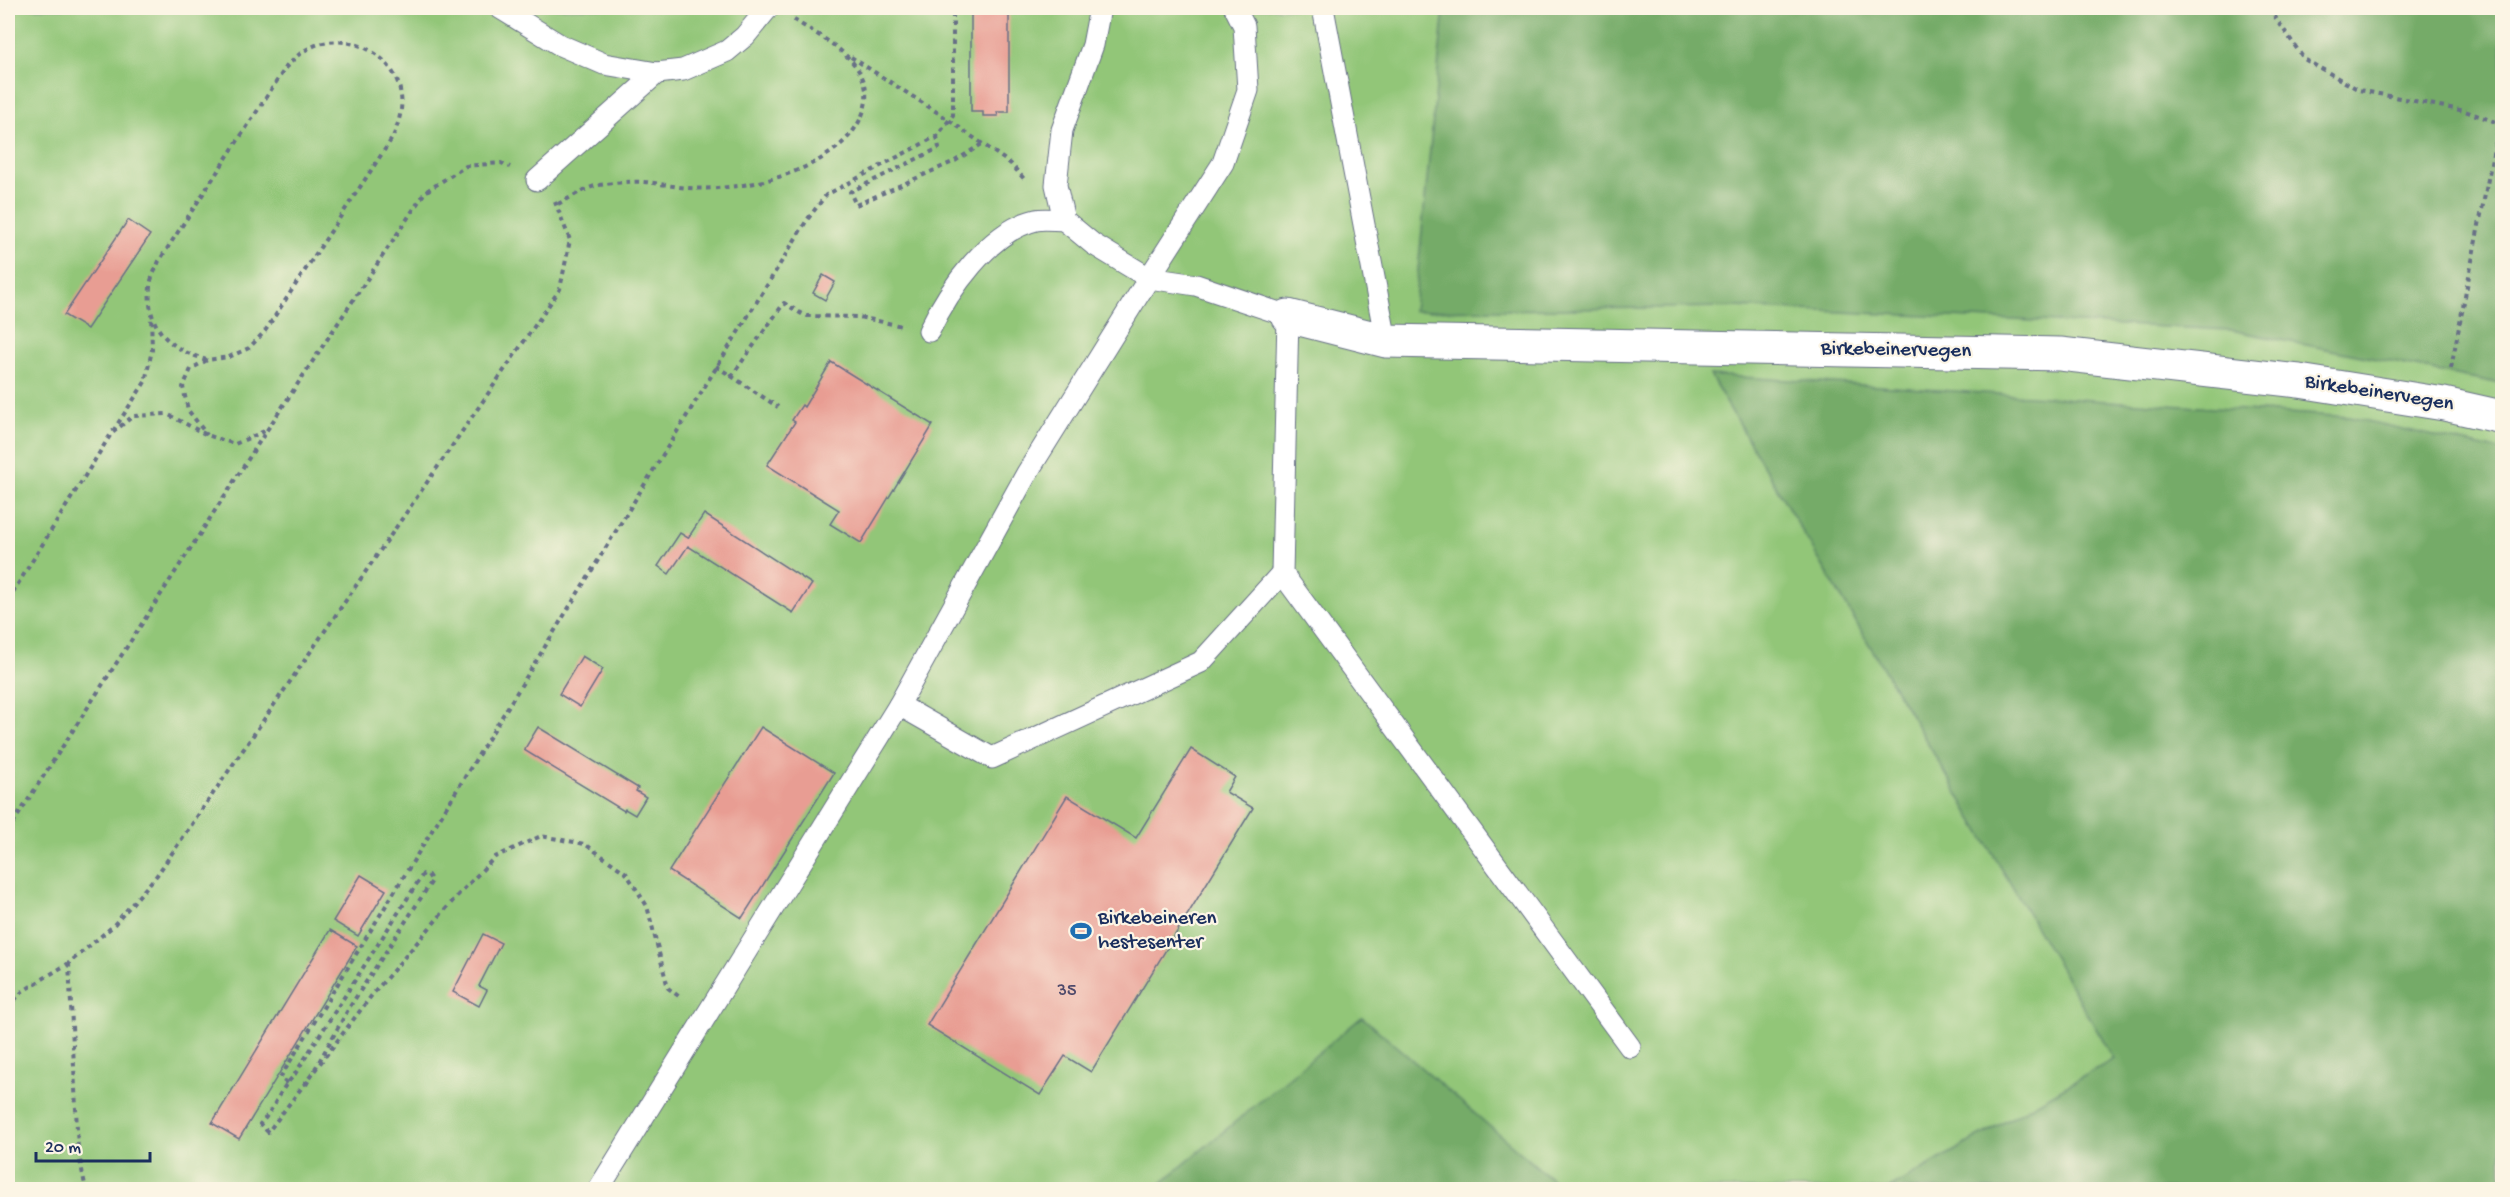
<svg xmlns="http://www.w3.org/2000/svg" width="2510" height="1197" font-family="'Gochi Hand',sans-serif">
  <rect width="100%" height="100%" fill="#fcf5e5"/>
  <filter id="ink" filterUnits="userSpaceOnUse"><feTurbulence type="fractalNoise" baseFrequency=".0167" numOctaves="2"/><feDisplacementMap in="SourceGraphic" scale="12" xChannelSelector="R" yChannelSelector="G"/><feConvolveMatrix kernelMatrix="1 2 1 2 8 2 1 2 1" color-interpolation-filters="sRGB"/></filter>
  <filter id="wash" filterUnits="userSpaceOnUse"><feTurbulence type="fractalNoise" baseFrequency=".008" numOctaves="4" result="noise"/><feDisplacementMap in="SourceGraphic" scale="24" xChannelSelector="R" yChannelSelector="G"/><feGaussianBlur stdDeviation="1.35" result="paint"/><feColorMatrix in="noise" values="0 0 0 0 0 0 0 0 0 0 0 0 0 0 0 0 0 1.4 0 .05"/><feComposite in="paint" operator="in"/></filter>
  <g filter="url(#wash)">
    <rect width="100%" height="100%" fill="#f5ead1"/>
    <rect fill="#92c678" stroke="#567a6b" stroke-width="1.5" x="8" y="8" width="2494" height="1181"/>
    <g fill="#75ab68" stroke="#486d63" stroke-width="1.5">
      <path d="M 1444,8 L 2502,8 L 2502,384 L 2231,330 L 1735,307 L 1414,311 Z"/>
      <path d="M 1710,375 L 2349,417 L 2502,451 L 2502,1189 L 1888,1189 L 2114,1059 Z"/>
      <path d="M 1362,1017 L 1563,1189 L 1154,1189 Z"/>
    </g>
    <g id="blocks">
      <g fill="#e89d93">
        <path d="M 971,8 L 1009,8 L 1009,112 L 997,112 L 998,116 L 983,116 L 983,112 L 971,112 Z"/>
        <path d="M 128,220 L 150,235 L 87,329 L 64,315 Z"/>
        <path d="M 823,275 L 835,282 L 825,300 L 813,293 Z"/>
        <path d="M 831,362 L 933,425 L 861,543 L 830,524 L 839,510 L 767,465 L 795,422 L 792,420 L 802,405 L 804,407 Z"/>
        <path d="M 704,514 L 812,584 L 793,613 L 688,546 L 669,574 L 658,566 L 680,533 L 688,538 Z"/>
        <path d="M 582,656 L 603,669 L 580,707 L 559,694 Z"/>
        <path d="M 538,727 L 638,788 L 636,791 L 646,797 L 635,815 L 625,809 L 624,811 L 524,750 Z"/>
        <path d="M 761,727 L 834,773 L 742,918 L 669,871 Z"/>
        <path d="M 1191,749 L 1235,777 L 1226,792 L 1253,808 L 1091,1072 L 1065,1056 L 1040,1095 L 927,1025 L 1067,796 L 1136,838 Z"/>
        <path d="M 361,875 L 386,890 L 358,936 L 333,921 Z"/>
        <path d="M 330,930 L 357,946 L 239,1139 L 212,1123 Z"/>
        <path d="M 483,934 L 501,943 L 479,986 L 487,990 L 479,1006 L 453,992 Z"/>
      </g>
    </g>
  </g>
  <g filter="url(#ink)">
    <use href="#blocks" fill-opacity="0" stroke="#677086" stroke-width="1.5"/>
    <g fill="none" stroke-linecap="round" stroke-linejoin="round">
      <defs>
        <g id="service">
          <path d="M 500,8 L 560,45 L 604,64 L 657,73 L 683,70 L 727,51 L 745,36 L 768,8"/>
          <path d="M 1235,8 L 1244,26 L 1248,90 L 1223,163 L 1149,278 L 1196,285 L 1288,316 L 1282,573 L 1630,1047"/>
          <path d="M 1323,8 L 1386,341"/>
          <path d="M 537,180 L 657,73"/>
          <path d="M 929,331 C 948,291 989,231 1036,220 C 1044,218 1055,220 1064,220"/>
          <path d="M 899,705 L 992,758 L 1201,662 L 1282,573"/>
          <path d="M 598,1190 L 899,705 L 1027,473 L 1149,278 L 1093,244 L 1064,220 L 1056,185 L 1062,130 L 1093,45 L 1100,8"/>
        </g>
        <path id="minor" d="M 1288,316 L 1386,341 L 2060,354 L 2299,381 L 2444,404 L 2502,417"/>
      </defs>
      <use href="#service" stroke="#677086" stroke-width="23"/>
      <use href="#minor" stroke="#677086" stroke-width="35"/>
      <g stroke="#677086" stroke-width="4" stroke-dasharray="4.5 4.5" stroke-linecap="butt">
        <path d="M 2269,8 L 2304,59 L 2359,90 L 2465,111 L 2502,124"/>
        <path d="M 851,57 L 943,116 L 1011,164 L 1026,181"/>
        <path d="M 937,136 L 939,148 L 850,192 L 856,205 L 955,161 L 982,144"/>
        <path d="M 558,204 C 570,198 585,188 599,185 C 613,183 630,181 644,182 C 659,183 674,187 689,188 C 744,192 841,171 863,113 C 880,66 826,40 794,20"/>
        <path d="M 207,360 C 170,349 146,329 150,287 C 150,279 156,269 159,261 L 286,67 C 292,62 297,55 304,51 C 341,27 396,51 401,96 C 403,110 398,124 393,137 L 265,331 L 249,348 L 229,357 L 207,360 L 191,369 L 183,387 L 188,410 L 207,435"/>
        <path d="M 716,366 L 778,407"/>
        <path d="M 2451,368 L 2499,123"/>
        <path d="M 731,377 L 784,303 L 805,316 L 859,317 L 902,326"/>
        <path d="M 113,431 L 145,382 L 152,350 L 151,314"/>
        <path d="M 8,600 L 111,434 L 133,416 L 167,414 L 207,435 L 235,444 L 267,430"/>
        <path d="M 8,831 L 267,430 L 425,192 L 466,166 L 501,163 L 510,167"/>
        <path d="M 69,963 L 78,1150 L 86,1190"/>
        <path d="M 8,1007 L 23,991 L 69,963 L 112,927 L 157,875 L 560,289 L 570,240 L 555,202"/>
        <path d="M 306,1085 L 349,1008 L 432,881 L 428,875 L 423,874 L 293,1077 C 279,1090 274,1110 260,1124 L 268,1132 L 372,995 L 457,896 L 495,857 L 541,836 L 585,844 L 626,873 L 647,906 L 668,988 L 681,998"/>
      </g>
      <use href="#service" stroke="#fff" stroke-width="21"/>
      <use href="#minor" stroke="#fff" stroke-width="33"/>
      <path stroke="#677086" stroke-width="4" stroke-dasharray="4.5 4.5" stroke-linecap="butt" d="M 287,1083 L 280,1078 L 807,220 L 826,195 L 937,136 L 953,115 L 953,8"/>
    </g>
  </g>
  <defs>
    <symbol id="stadium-bare" viewBox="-9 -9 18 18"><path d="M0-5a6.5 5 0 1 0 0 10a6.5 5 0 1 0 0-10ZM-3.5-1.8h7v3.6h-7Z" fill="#1f6fb2" stroke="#fcf5e5" stroke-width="2.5" paint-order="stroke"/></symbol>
  </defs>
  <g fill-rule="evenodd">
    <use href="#stadium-bare" x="1066" y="916" width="30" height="30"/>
  </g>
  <g text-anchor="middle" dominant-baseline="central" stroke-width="4.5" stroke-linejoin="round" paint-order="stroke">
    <g font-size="18" fill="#4e4a6b">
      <text x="1067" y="991">35</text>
    </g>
    <g font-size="21" fill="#1b2f5e" stroke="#fcf5e5">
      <text transform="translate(1896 351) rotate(1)">Birkebeinervegen</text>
      <text transform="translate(2379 394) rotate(9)">Birkebeinervegen</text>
    </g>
    <g font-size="21" fill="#1b2f5e" stroke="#fcf5e5" text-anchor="start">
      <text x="1098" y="919">Birkebeineren<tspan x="1098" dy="24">hestesenter</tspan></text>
    </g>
  </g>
  <rect width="2510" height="1197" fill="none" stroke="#fcf5e5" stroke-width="30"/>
  <path d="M36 1152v9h114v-9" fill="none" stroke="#1b2f5e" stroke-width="3"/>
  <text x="45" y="1152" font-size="18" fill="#1b2f5e" stroke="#fcf5e5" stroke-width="4.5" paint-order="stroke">20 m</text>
</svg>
